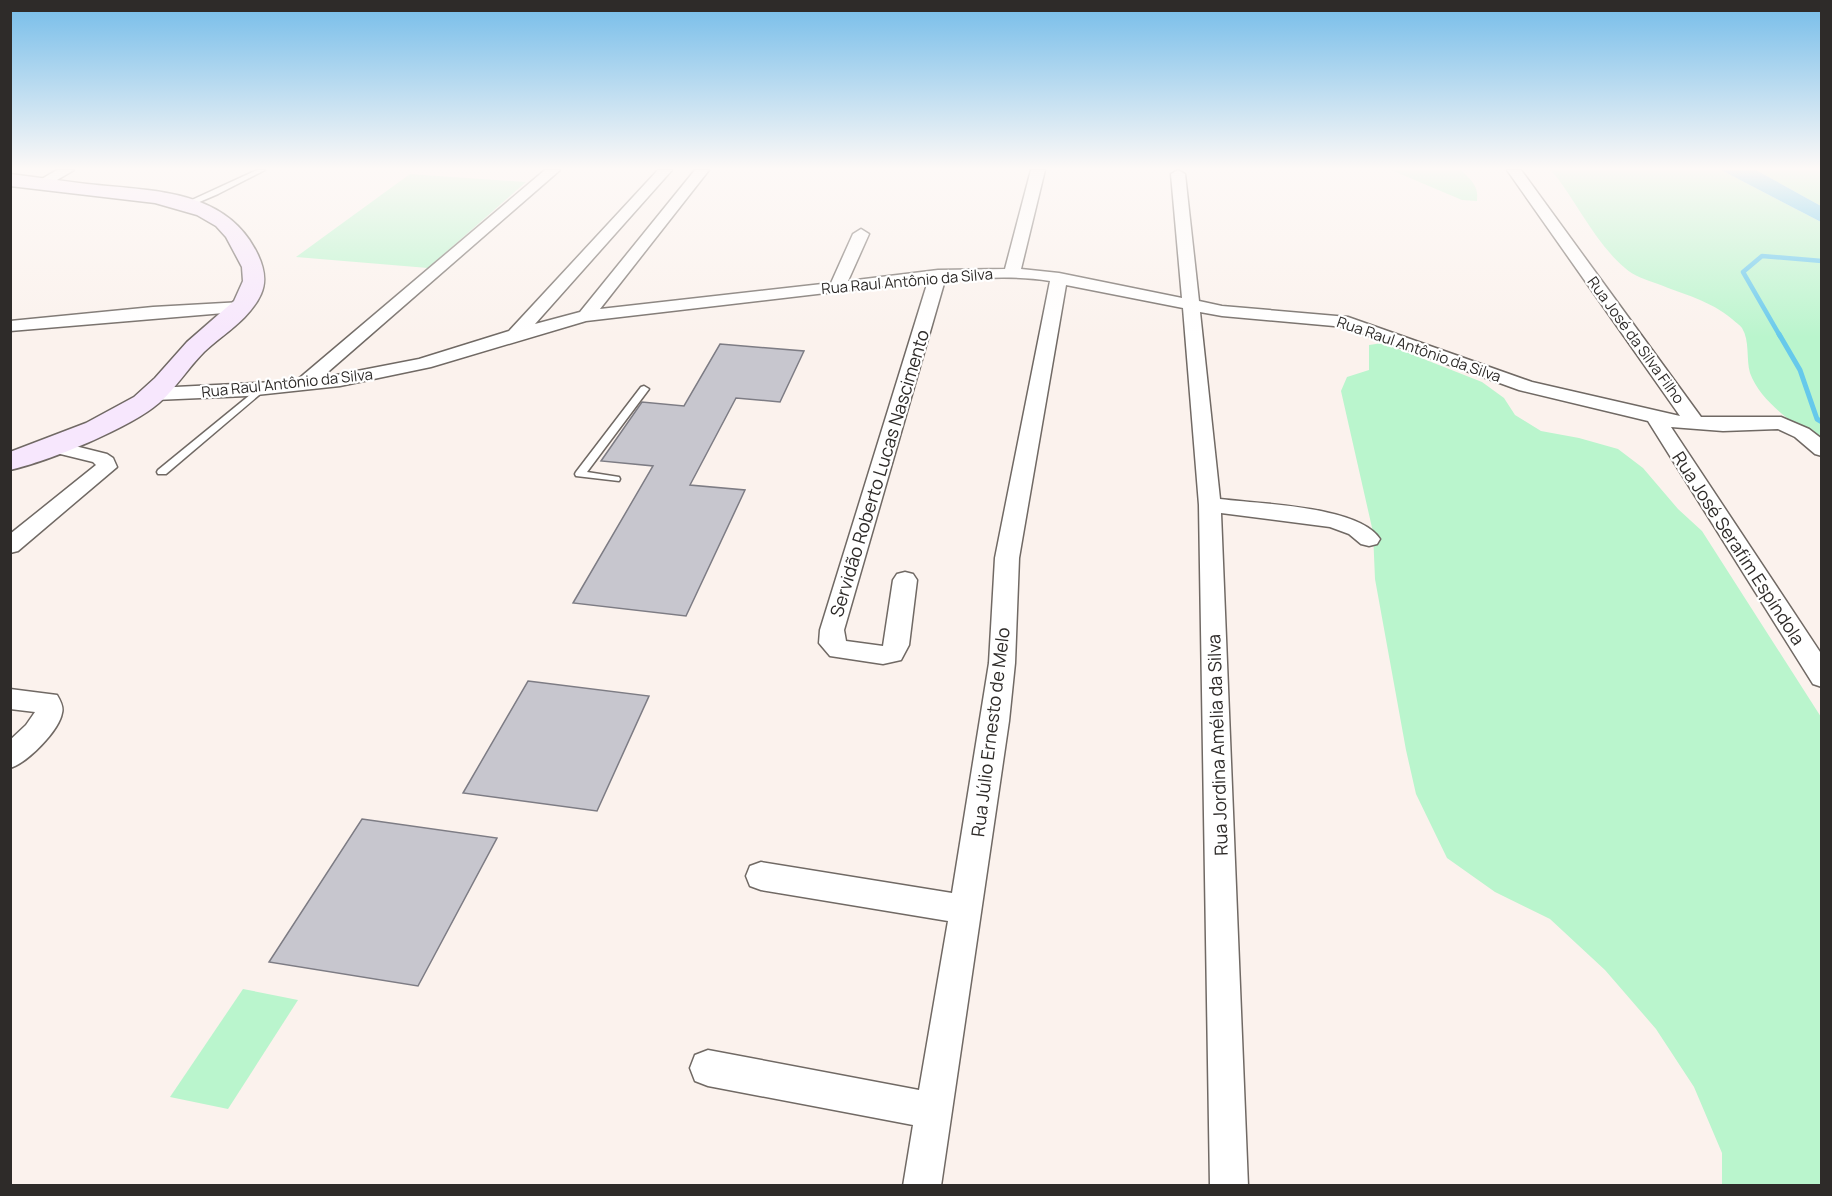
<svg xmlns="http://www.w3.org/2000/svg" width="1832" height="1196" font-family="Manrope,sans-serif">
  <rect width="100%" height="100%" fill="#fbf2ed"/>
  <g fill="#baf5cd">
    <path d="M 1391,170 L 1461,170 C 1471,180 1479,186 1477,201 L 1462,200 Z"/>
    <path d="M 1551,170 L 1721,170 L 1821,222 L 1821,442 C 1796,425 1761,403 1750,373 C 1746,359 1750,341 1742,328 C 1740,325 1735,322 1732,319 C 1711,301 1683,294 1658,284 C 1647,280 1633,276 1625,268 C 1594,242 1577,201 1551,170 Z"/>
    <path d="M 1756,170 L 1821,170 L 1821,206 Z"/>
    <path d="M 410,174 L 526,182 L 428,268 L 296,257 Z"/>
    <path d="M 1383,343 L 1482,382 L 1504,398 L 1515,415 L 1541,431 L 1579,438 L 1618,449 L 1643,468 L 1678,509 L 1702,531 L 1821,717 L 1821,1185 L 1722,1185 L 1722,1153 L 1694,1087 L 1656,1029 L 1605,970 L 1550,919 L 1495,892 L 1447,858 L 1416,794 L 1406,750 L 1375,579 L 1373,532 L 1341,391 L 1347,377 L 1369,370 L 1369,345 Z"/>
    <path d="M 243,989 L 298,1000 L 228,1109 L 170,1097 Z"/>
  </g>
  <path fill="#66c9eb" d="M 1721,170 L 1756,170 L 1821,206 L 1821,222 Z"/>
  <g fill="none" stroke-linecap="round" stroke-linejoin="round">
    <path stroke="#66c9eb" stroke-width="4.5" d="M 1780,336 L 1743,272 L 1762,256 L 1822,261"/>
    <path stroke="#66c9eb" stroke-width="5" d="M 1779,334 L 1800,370 L 1817,419 L 1822,422"/>
  </g>
  <g fill="#c7c6ce" stroke="#7d7c84" stroke-width="1.5">
    <path d="M 720,344 L 804,351 L 780,402 L 736,398 L 690,485 L 745,490 L 686,616 L 573,603 L 653,466 L 601,461 L 642,402 L 684,406 Z"/>
    <path d="M 528,681 L 649,696 L 597,811 L 463,793 Z"/>
    <path d="M 362,819 L 497,838 L 418,986 L 269,962 Z"/>
  </g>
  <g fill="none" stroke-linecap="round" stroke-linejoin="round">
    <defs>
      <g id="lane">
        <path d="M 257,170 L 265,170 L 218,194 L 190,206 L 183,204 Z"/>
        <path d="M 262,385 L 265,386 L 265,390 L 166,474 L 158,474 L 157,472 L 158,470 Z"/>
        <path d="M 644,386 L 649,389 L 587,472 L 619,477 L 620,479 L 619,481 L 576,476 L 575,474 L 576,472 L 641,387 Z"/>
      </g>
      <g id="street">
        <path d="M 57,170 L 74,170 L 45,187 L 40,188 L 33,184 Z"/>
        <path d="M 545,170 L 560,170 L 321,378 L 419,359 L 509,331 L 658,170 L 672,170 L 535,324 L 580,312 L 695,170 L 709,170 L 600,309 L 831,283 L 853,234 L 861,229 L 869,234 L 848,281 L 938,270 L 1005,269 L 1031,170 L 1045,170 L 1021,269 L 1059,273 L 1182,298 L 1171,174 L 1178,170 L 1185,174 L 1199,301 L 1222,306 L 1348,317 L 1532,382 L 1680,416 L 1507,170 L 1521,170 L 1701,417 L 1781,417 L 1809,429 L 1822,439 L 1822,456 L 1815,454 L 1795,437 L 1778,429 L 1723,431 L 1671,427 L 1822,655 L 1822,687 L 1813,684 L 1648,421 L 1519,390 L 1345,327 L 1222,316 L 1200,312 L 1220,499 C 1259,504 1359,506 1380,539 L 1377,544 L 1369,546 L 1361,544 L 1349,534 L 1330,527 L 1221,513 L 1248,1186 L 1210,1186 L 1199,505 L 1183,308 L 1066,285 L 1019,558 L 1015,663 L 1009,721 L 941,1186 L 903,1186 L 913,1125 L 708,1086 L 695,1081 L 690,1068 L 695,1055 L 708,1050 L 919,1090 L 948,921 L 761,890 L 750,886 L 746,876 L 750,866 L 761,862 L 952,893 L 989,663 L 995,558 L 1050,281 C 1016,275 979,278 945,280 L 844,630 L 846,641 L 883,646 L 893,580 L 897,574 L 905,572 L 913,574 L 917,580 L 909,645 L 901,660 L 883,664 L 830,656 L 819,643 L 820,630 L 928,281 L 586,321 L 431,367 L 340,386 L 247,396 L 155,400 L 148,398 L 146,394 L 148,390 L 155,388 L 296,381 Z"/>
        <path d="M 242,302 L 248,303 L 250,307 L 248,311 L 10,331 L 10,321 L 153,307 Z"/>
        <path d="M 51,440 L 107,454 L 113,458 L 117,467 L 18,551 L 10,553 L 10,534 L 96,465 L 93,462 L 44,450 L 41,446 L 44,442 Z"/>
        <path d="M 10,689 L 57,695 C 60,700 64,707 62,713 C 59,731 27,763 10,768 L 10,740 L 26,725 L 35,712 L 10,709 Z"/>
      </g>
      <path id="secondary" d="M 10,174 C 36,177 62,181 87,184 C 150,191 227,188 258,255 C 264,268 267,281 261,294 C 250,319 223,334 204,352 C 188,368 176,388 159,403 C 130,428 49,461 10,470 L 10,452 L 86,423 L 134,397 L 155,378 L 187,342 L 234,301 L 243,281 L 242,267 L 226,237 L 216,226 L 197,215 L 155,203 L 10,186 Z"/>
    </defs>
    <use href="#lane" stroke="#706964" stroke-width="3"/>
    <use href="#street" stroke="#706964" stroke-width="3"/>
    <use href="#secondary" stroke="#706964" stroke-width="3"/>
    <use href="#lane" fill="#fff" fill-rule="evenodd"/>
    <use href="#street" fill="#fff" fill-rule="evenodd"/>
    <use href="#secondary" fill="#f7e7fd" fill-rule="evenodd"/>
  </g>
  <linearGradient id="sky" x2="0" y2="1"><stop stop-color="#74bce9"/><stop offset="0.5" stop-color="#fdf9f7"/><stop offset="1" stop-color="#fdf9f7" stop-opacity="0"/></linearGradient>
  <rect width="1832" height="337" fill="url(#sky)"/>
  <g text-anchor="middle" dominant-baseline="central" stroke-width="4.5" stroke-linejoin="round" paint-order="stroke">
    <g font-size="15" fill="#2e2b29" stroke="#fff">
      <text transform="translate(907 281) rotate(-5)">Rua Raul Antônio da Silva</text>
      <text transform="translate(1636 340) rotate(54)">Rua José da Silva Filho</text>
      <text transform="translate(1419 349) rotate(19)">Rua Raul Antônio da Silva</text>
      <text transform="translate(287 383) rotate(-6)">Rua Raul Antônio da Silva</text>
    </g>
    <g font-size="18" fill="#2e2b29" stroke="#fff">
      <text transform="translate(879 473) rotate(-73)">Servidão Roberto Lucas Nascimento</text>
      <text transform="translate(1739 548) rotate(57)">Rua José Serafim Espíndola</text>
      <text transform="translate(990 732) rotate(-83)">Rua Júlio Ernesto de Melo</text>
      <text transform="translate(1217 745) rotate(-92)">Rua Jordina Amélia da Silva</text>
    </g>
  </g>
  <rect width="1832" height="1196" fill="none" stroke="#2e2b29" stroke-width="24"/>
</svg>
